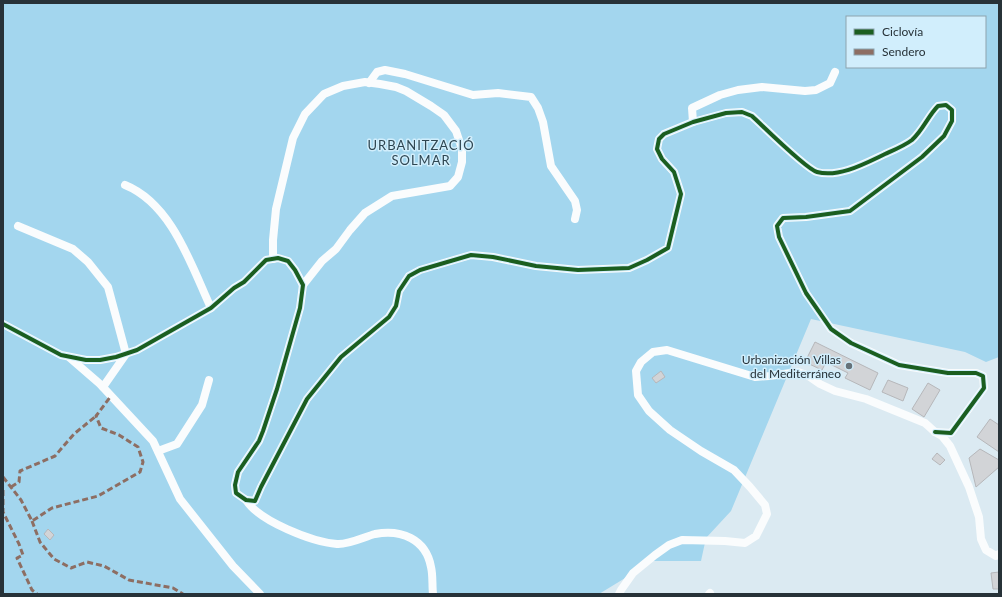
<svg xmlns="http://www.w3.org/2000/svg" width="1002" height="597" font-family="Lato,sans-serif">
  <rect width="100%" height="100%" fill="#dbeaf2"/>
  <path fill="#a3d6ee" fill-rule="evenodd" d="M 3,3 L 999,3 L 999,357 L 986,362 L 965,352 L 811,319 L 731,511 L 706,538 L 701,561 L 653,561 L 599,594 L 3,594 ZM 847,17 L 985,17 L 985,67 L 847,67 Z"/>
  <g fill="#d2d4d7" stroke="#b6b7ba">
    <path d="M 815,342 L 878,373 L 870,390 L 845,378 L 848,373 L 826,362 L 822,370 L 805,362 Z"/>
    <path d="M 661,371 L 665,377 L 656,383 L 652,378 Z"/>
    <path d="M 888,380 L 908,388 L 903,401 L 882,392 Z"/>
    <path d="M 928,383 L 940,390 L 924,417 L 912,409 Z"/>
    <path d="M 990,419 L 999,425 L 999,452 L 977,437 Z"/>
    <path d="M 980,449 L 999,460 L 999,467 L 976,487 L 969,458 Z"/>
    <path d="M 937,453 L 945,460 L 940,465 L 932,459 Z"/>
    <path d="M 48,529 L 54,535 L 50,540 L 44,534 Z"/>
    <path d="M 999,572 L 999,589 L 993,589 L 991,573 Z"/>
  </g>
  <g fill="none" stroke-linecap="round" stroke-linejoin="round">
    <g stroke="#fafcfd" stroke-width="8">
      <path d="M 369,83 L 377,72 L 385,70 L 405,74 L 473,95 L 498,93 L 531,97 L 538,108 L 543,122 L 551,166 L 575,201 L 577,210 L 575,219"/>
      <path d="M 693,122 L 692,108 L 720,95 L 738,90 L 762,87 L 805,91 L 816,90 L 830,83 L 835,72"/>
      <path d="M 125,185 C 172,204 191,265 211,308"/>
      <path d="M 18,226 L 73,249 L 88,262 L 108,287 L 126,354 L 103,387"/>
      <path d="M 273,259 L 273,240 L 276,209 L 293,138 L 305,114 L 324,94 L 343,86 L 365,82 L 380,84 L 396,87 L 406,91 L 431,106 L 444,115 L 456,131 L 462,149 L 462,162 L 458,177 L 450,186 L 392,196 L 365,213 L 350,230 L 336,249 L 322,261 L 303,285"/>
      <path d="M 3,324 L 61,355 L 86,360 L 100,360 L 116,357 L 137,350 L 211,308 L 234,288 L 244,282 L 266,260 L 278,258 L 288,261 L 295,270 L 303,285 L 300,308 L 277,389 L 263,431 L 259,441 L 238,472 L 235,485 L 236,493 L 246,500 L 255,501 L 261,487 L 307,399 L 341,357 L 389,317 L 396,306 L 399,291 L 409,276 L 420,270 L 471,255 L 493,257 L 536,266 L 578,270 L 629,268 L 647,260 L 668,248 L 681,194 L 674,172 L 662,159 L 657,149 L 659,139 L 664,134 L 693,122 L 726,113 L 742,112 L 752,116 C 764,127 806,169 817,172 C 839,178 866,163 885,154 C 894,150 904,146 912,140 C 923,130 928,116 938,106 L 946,105 L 952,110 L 952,121 L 944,136 L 922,157 L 850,211 L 806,217 L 783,218 L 777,226 L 779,237 L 806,293 L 831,329 L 851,343 L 899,365 L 948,373 L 976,373 L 983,376 L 984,388 L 951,433 L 935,432"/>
      <path d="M 70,358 L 100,384 L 153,441 L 180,499 L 233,566 L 260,594"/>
      <path d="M 158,451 L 177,444 L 202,405 L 209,380"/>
      <path d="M 246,500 C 259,521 312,542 337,544 C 348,545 364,537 375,534 C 401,529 426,539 431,567 C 433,575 432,585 433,594"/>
      <path d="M 619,594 L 621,590 L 633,573 L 655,555 L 669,545 L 682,540 L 725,541 L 745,543 L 756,536 L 767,514 L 765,505 L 750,487 L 734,470 L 701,451 L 670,430 L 649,411 L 638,395 L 636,371 L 641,362 L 653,352 L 667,350 L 755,377 L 769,376 L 798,372 L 807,375 L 820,384 L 835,391 L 866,399 L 925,423 L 935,432 L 942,436 L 950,446 L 969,487 L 979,517 L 981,539 L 986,550 L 996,556 L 999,554"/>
      <path d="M 709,594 L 710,593"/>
    </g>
    <g stroke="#8d6e63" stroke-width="3" stroke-dasharray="6 3" stroke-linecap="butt">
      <path d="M 3,477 L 21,500 L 32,521 L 52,508 L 98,496 L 140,472 L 143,462 L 138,447 L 119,435 L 101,428 L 96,416 L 111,396"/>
      <path d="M 11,487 L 19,482 L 20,471 L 55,456 L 74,434 L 96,416"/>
      <path d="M 3,490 L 3,512 L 19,544 L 23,555 L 17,558 L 32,590 L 37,594"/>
      <path d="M 32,521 L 40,542 L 54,559 L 71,568 L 87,562 L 104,566 L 129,580 L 173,588 L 183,594"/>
    </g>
    <defs>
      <path id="cycleway" d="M 3,324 L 61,355 L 86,360 L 100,360 L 116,357 L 137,350 L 211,308 L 234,288 L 244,282 L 266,260 L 278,258 L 288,261 L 295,270 L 303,285 L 300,308 L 277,389 L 263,431 L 259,441 L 238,472 L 235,485 L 236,493 L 246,500 L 255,501 L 261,487 L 307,399 L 341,357 L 389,317 L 396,306 L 399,291 L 409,276 L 420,270 L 471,255 L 493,257 L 536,266 L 578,270 L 629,268 L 647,260 L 668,248 L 681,194 L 674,172 L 662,159 L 657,149 L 659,139 L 664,134 L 693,122 L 726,113 L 742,112 L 752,116 C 764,127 806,169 817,172 C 839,178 866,163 885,154 C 894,150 904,146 912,140 C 923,130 928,116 938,106 L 946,105 L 952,110 L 952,121 L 944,136 L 922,157 L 850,211 L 806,217 L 783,218 L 777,226 L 779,237 L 806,293 L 831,329 L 851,343 L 899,365 L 948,373 L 976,373 L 983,376 L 984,388 L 951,433 L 935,432"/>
    </defs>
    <use href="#cycleway" stroke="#d1eefc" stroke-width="6"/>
    <use href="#cycleway" stroke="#1b5e20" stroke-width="4"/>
  </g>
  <circle fill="#667279" stroke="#d1eefc" stroke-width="1.5" cx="849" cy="366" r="4"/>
  <g text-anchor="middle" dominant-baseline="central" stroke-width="3" stroke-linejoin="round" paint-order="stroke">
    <g font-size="12" fill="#273238" stroke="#d1eefc" text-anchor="end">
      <text x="841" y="359">Urbanización Villas<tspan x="841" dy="14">del Mediterráneo</tspan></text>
    </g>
    <g font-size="13" letter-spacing="1" fill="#2e4652" stroke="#d1eefc">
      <text x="421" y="145">URBANITZACIÓ<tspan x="421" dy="15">SOLMAR</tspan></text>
    </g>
  </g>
  <rect width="1002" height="597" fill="none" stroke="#273238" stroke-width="8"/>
  <rect x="846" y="16" width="140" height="52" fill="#d1eefc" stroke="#8da3ae"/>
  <rect x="854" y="29" width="20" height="6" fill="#1b5e20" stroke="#8da3ae"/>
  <text x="882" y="36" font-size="12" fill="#273238">Ciclovía</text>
  <rect x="854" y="49" width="20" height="6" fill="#8d6e63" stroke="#8da3ae"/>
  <text x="882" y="56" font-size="12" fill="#273238">Sendero</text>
</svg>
